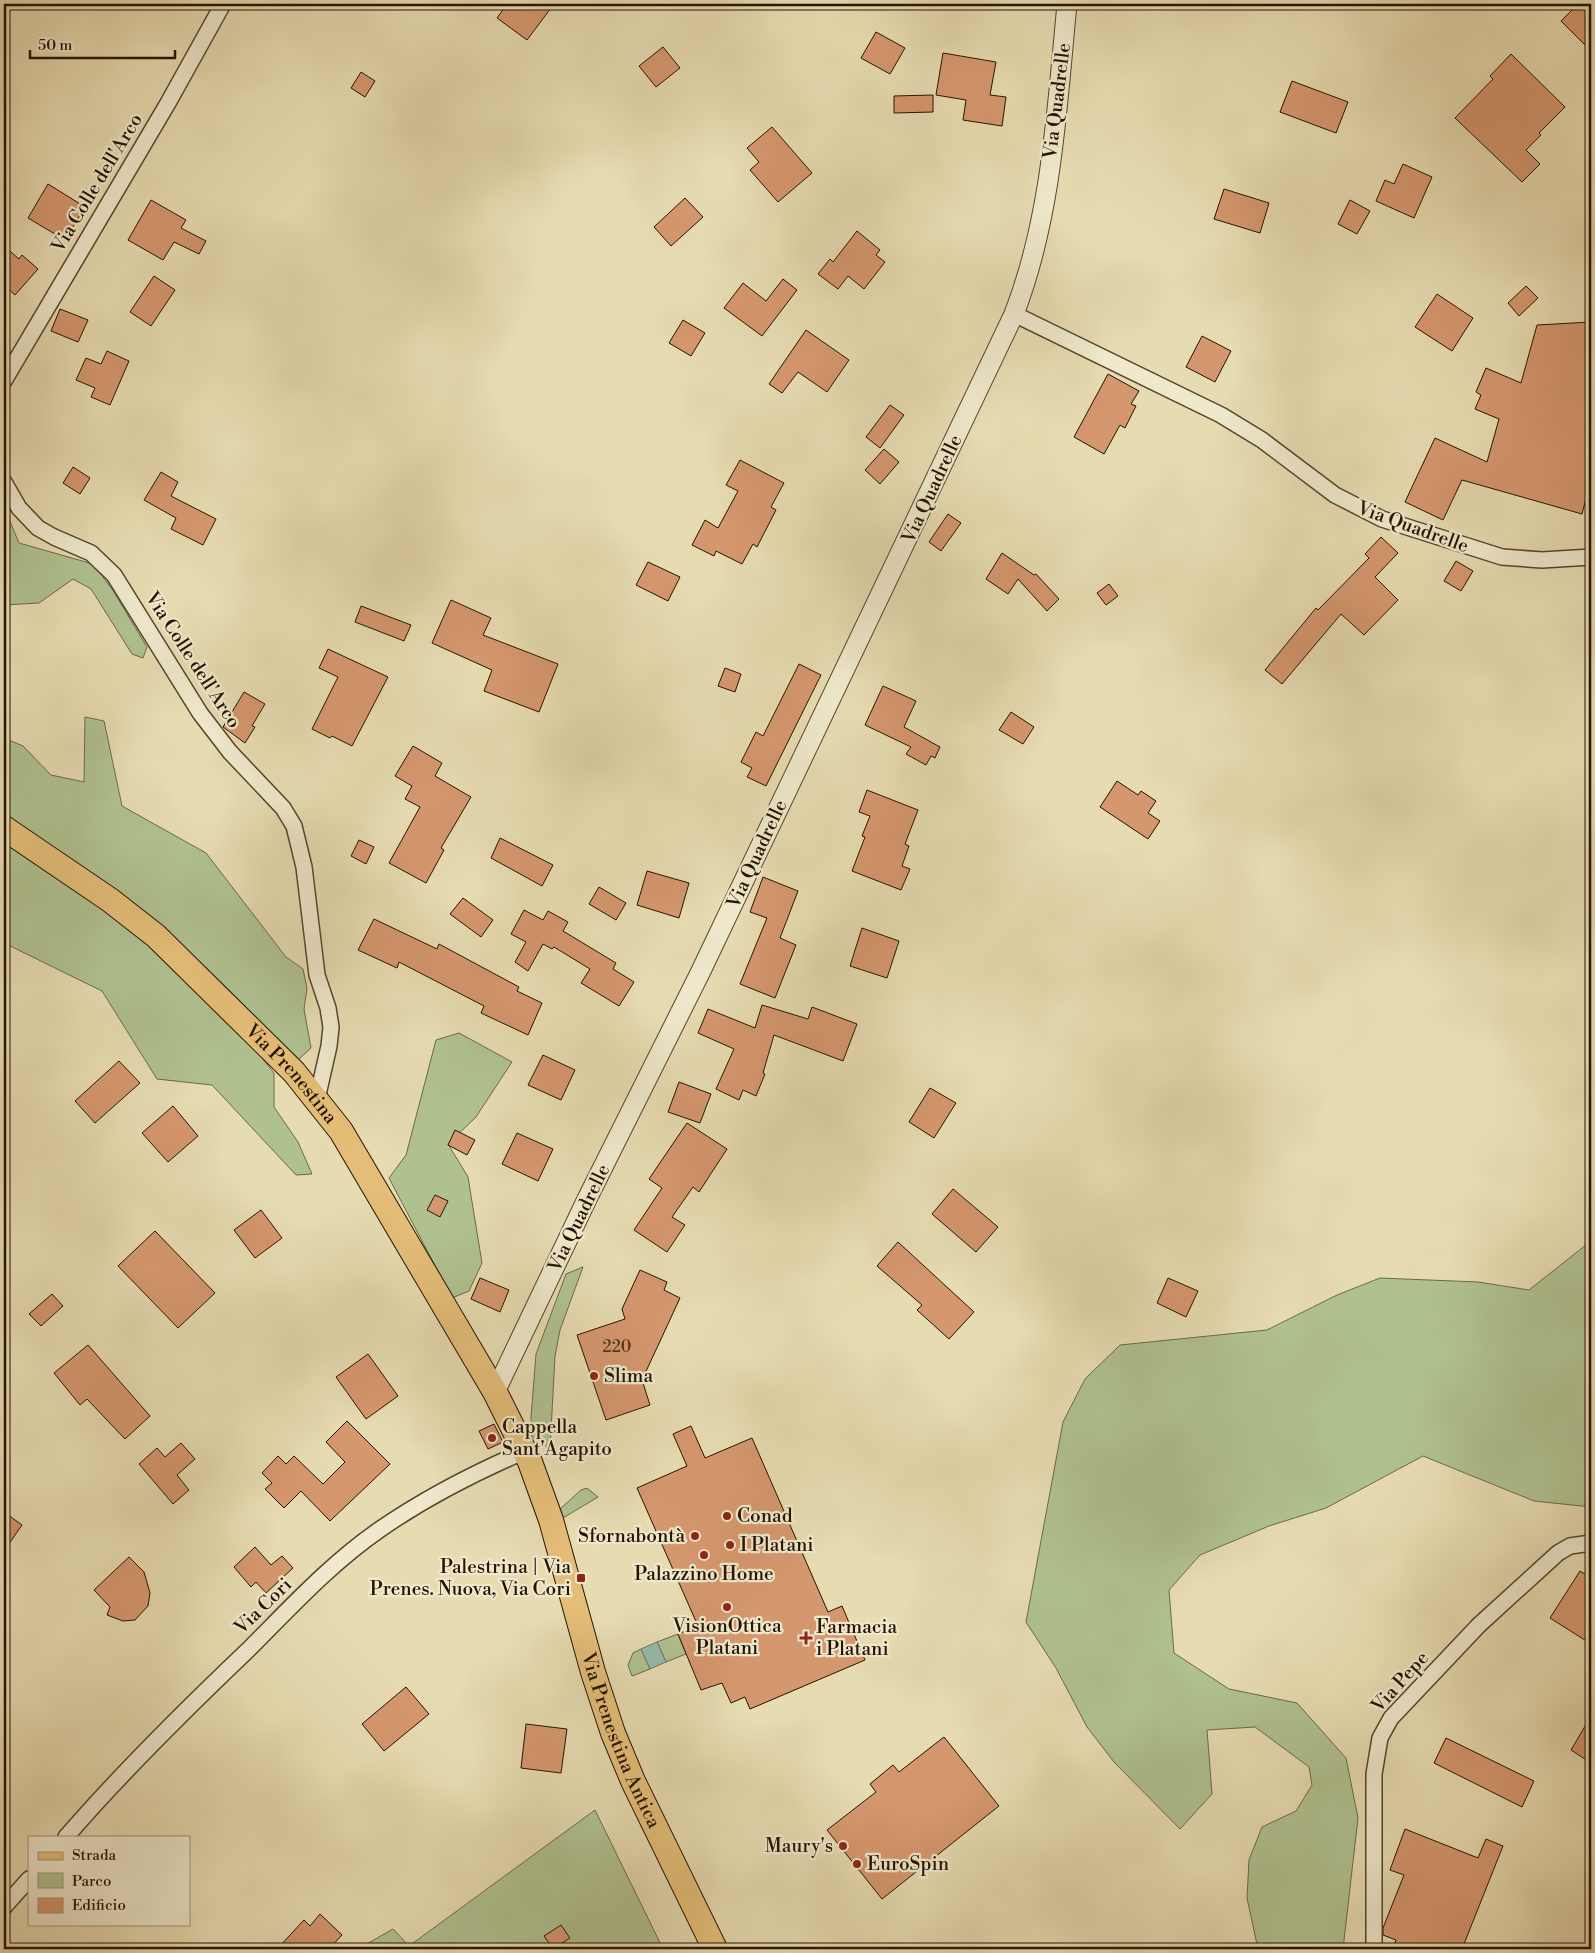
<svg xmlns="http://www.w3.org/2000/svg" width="1595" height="1953" font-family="'Libre Bodoni',serif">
  <rect width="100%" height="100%" fill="#e7dbb1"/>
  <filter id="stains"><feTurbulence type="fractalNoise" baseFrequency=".004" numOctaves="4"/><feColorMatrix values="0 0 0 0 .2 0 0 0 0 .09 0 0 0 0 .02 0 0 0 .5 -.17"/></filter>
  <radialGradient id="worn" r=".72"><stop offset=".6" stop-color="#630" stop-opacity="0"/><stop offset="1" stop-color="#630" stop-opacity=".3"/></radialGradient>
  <g fill="#b0c190" stroke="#6a6a48">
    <path d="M 4,507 L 19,543 L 93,564 L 112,589 L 147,647 L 143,658 L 132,654 L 91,589 L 73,579 L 39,603 L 4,605 Z"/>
    <path d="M 85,717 L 104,721 L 122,806 L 206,853 L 286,957 L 303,969 L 307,988 L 304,1009 L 311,1048 L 297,1061 L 4,820 L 4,738 L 23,746 L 51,775 L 84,782 Z"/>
    <path d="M 4,835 L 124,919 L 231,1019 L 274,1073 L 274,1107 L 298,1142 L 312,1174 L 296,1175 L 212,1085 L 157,1079 L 102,991 L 4,943 Z"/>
    <path d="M 459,1033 L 512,1062 L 476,1117 L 448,1144 L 468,1177 L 482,1263 L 469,1291 L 452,1298 L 389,1178 L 406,1155 L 436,1040 Z"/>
    <path d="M 1591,1241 L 1591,1507 L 1534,1501 L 1423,1456 L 1326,1508 L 1269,1526 L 1200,1555 L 1169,1590 L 1174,1653 L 1229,1689 L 1297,1703 L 1346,1758 L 1358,1818 L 1343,1949 L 1258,1949 L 1247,1898 L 1249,1860 L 1262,1827 L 1296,1811 L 1312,1785 L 1309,1767 L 1255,1727 L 1207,1730 L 1212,1794 L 1180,1829 L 1114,1762 L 1087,1727 L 1056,1668 L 1026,1622 L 1063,1422 L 1085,1379 L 1120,1345 L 1267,1330 L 1337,1295 L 1380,1278 L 1478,1282 L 1529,1290 Z"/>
    <path d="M 583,1267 L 560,1330 L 555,1356 L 550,1449 L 532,1437 L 531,1417 L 536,1354 L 566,1274 Z"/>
    <path d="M 587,1488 L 598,1497 L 563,1518 L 560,1509 L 581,1490 Z"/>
    <path d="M 678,1634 L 686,1654 L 666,1662 L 657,1642 Z"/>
    <path d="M 641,1649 L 650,1669 L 632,1676 L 628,1665 L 633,1653 Z"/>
    <path d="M 595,1810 L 663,1949 L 362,1949 L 365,1945 L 393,1929 L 409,1946 Z"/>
  </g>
  <path fill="#97bbaa" stroke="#697866" d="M 657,1642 L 666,1662 L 650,1669 L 641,1649 Z"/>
  <g fill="#d5976e" stroke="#241300">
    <path d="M 507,4 L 554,4 L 527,40 L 497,18 Z"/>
    <path d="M 1578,4 L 1591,4 L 1591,51 L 1561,21 Z"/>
    <path d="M 876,32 L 905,48 L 890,74 L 861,58 Z"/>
    <path d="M 663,47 L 680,68 L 656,87 L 639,66 Z"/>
    <path d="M 943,53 L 996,62 L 990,95 L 1006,97 L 1002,126 L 963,120 L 966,100 L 936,95 Z"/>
    <path d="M 1511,54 L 1565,107 L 1539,133 L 1541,135 L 1526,150 L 1540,164 L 1522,182 L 1455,118 L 1493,79 L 1490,76 Z"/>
    <path d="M 361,72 L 375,81 L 365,97 L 351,88 Z"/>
    <path d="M 1292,81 L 1348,102 L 1336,133 L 1280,112 Z"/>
    <path d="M 933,95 L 933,112 L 894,113 L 894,96 Z"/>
    <path d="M 772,127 L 812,173 L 778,202 L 750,170 L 759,162 L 747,148 Z"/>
    <path d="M 1403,164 L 1432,177 L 1414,218 L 1376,201 L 1385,180 L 1394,184 Z"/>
    <path d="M 48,184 L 85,207 L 65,240 L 28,218 Z"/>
    <path d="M 1224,189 L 1269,203 L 1260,233 L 1214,219 Z"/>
    <path d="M 685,198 L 703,217 L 671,246 L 654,227 Z"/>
    <path d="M 151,200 L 186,220 L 181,228 L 206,241 L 199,254 L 174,242 L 163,260 L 128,240 Z"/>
    <path d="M 1350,200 L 1370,211 L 1357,234 L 1338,224 Z"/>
    <path d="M 857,231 L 880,250 L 876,255 L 885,262 L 864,289 L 848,276 L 838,289 L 818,274 L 830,259 L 833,262 Z"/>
    <path d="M 4,246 L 19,259 L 22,255 L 38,269 L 15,295 L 4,285 Z"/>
    <path d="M 154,276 L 175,290 L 151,326 L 130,312 Z"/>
    <path d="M 783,279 L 797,290 L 762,336 L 724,308 L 743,283 L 766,301 Z"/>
    <path d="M 1526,286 L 1538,298 L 1519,316 L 1508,303 Z"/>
    <path d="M 1437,294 L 1473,318 L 1452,351 L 1415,327 Z"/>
    <path d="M 60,309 L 88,320 L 78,342 L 51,331 Z"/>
    <path d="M 683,320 L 705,333 L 691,356 L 669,343 Z"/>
    <path d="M 1591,322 L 1591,480 L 1582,514 L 1462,480 L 1443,520 L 1405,502 L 1435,438 L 1487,462 L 1499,419 L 1475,409 L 1481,395 L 1476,392 L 1486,368 L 1521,383 L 1537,325 Z"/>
    <path d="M 806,330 L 849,360 L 827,392 L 798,372 L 782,393 L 769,384 Z"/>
    <path d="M 1202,336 L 1231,351 L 1215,382 L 1186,367 Z"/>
    <path d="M 107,351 L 129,361 L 110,405 L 91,397 L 95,388 L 76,380 L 86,358 L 101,364 Z"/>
    <path d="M 1108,374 L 1139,391 L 1131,404 L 1136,406 L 1125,428 L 1120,425 L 1104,454 L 1074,437 Z"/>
    <path d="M 890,405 L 904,415 L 880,448 L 866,437 Z"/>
    <path d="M 884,449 L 899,462 L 880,484 L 865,470 Z"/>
    <path d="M 740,460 L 784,483 L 771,507 L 776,510 L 757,547 L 753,544 L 742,564 L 716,551 L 714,556 L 692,545 L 705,520 L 718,528 L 738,491 L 726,485 Z"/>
    <path d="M 73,467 L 90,478 L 80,494 L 63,483 Z"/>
    <path d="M 161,472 L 178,482 L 171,496 L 216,519 L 203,545 L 171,529 L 176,518 L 144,500 Z"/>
    <path d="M 948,514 L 961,523 L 941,551 L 929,542 Z"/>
    <path d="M 1381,537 L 1398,553 L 1375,577 L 1398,600 L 1364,635 L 1341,614 L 1282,684 L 1265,670 L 1316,608 L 1318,610 L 1369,558 L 1365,554 Z"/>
    <path d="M 1002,553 L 1034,575 L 1036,574 L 1059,599 L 1047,611 L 1018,579 L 1008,594 L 986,579 Z"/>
    <path d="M 1456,561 L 1473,571 L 1461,591 L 1444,581 Z"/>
    <path d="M 648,562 L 680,577 L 668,601 L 636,585 Z"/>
    <path d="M 1109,584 L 1118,596 L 1106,605 L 1097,593 Z"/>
    <path d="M 451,600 L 491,618 L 483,635 L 558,664 L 539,712 L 484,691 L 492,670 L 432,643 Z"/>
    <path d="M 361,606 L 411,625 L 404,641 L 355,622 Z"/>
    <path d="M 328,649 L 388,677 L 352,746 L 332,736 L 330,738 L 312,729 L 338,677 L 319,668 Z"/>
    <path d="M 799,664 L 821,675 L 766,786 L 747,777 L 752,768 L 741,762 L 756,732 L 763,736 Z"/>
    <path d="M 725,668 L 741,674 L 735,692 L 718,686 Z"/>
    <path d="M 883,686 L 916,701 L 904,727 L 940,747 L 935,758 L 931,756 L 926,765 L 906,754 L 911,747 L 865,725 Z"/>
    <path d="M 244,692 L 265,704 L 252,726 L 255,727 L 245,743 L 223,727 Z"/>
    <path d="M 1011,712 L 1034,727 L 1023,744 L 999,730 Z"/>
    <path d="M 413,746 L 442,763 L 435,776 L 471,797 L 441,848 L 444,850 L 426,883 L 389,863 L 420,807 L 405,799 L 412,786 L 395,776 Z"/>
    <path d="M 1117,781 L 1138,795 L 1141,791 L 1156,801 L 1148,813 L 1160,821 L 1148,839 L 1100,807 Z"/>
    <path d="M 867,790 L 918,810 L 905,844 L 909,846 L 902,866 L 910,869 L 901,890 L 852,871 L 865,837 L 862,836 L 870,816 L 859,812 Z"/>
    <path d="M 500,838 L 553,865 L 542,886 L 491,858 Z"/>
    <path d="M 359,840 L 374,847 L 366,864 L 351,856 Z"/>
    <path d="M 647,871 L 689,883 L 679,918 L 637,905 Z"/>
    <path d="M 763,877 L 798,891 L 780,938 L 796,945 L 775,998 L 740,984 L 767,918 L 750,912 Z"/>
    <path d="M 599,887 L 626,903 L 616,920 L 589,904 Z"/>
    <path d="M 463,898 L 493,920 L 481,937 L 450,914 Z"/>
    <path d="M 524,910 L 543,920 L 548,911 L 568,922 L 563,931 L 616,963 L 613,969 L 634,982 L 619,1006 L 581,983 L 590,969 L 554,947 L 552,949 L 543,944 L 528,971 L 515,962 L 526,942 L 511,934 Z"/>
    <path d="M 374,919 L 437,949 L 439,944 L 519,987 L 517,991 L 542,1003 L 528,1035 L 481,1013 L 484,1006 L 399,962 L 397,968 L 358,950 Z"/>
    <path d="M 862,928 L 899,941 L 887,978 L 850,966 Z"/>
    <path d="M 762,1005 L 808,1019 L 812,1007 L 857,1024 L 843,1061 L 774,1035 L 763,1073 L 765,1074 L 756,1096 L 743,1090 L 739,1100 L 716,1089 L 734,1049 L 698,1033 L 708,1009 L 755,1028 Z"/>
    <path d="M 543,1055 L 575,1070 L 561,1100 L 528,1085 Z"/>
    <path d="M 119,1061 L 140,1083 L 95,1123 L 75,1101 Z"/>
    <path d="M 679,1082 L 711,1094 L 700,1123 L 668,1112 Z"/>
    <path d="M 930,1088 L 956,1103 L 934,1138 L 909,1122 Z"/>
    <path d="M 173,1106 L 198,1136 L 168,1162 L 142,1133 Z"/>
    <path d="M 687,1123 L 727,1149 L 699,1192 L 693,1187 L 672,1217 L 685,1225 L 667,1252 L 634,1230 L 662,1188 L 649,1179 Z"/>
    <path d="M 455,1130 L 475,1140 L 467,1155 L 448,1145 Z"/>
    <path d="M 517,1133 L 553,1149 L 538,1181 L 502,1164 Z"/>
    <path d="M 953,1189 L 998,1227 L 976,1252 L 932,1214 Z"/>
    <path d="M 435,1195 L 448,1201 L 440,1217 L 427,1210 Z"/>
    <path d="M 261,1210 L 282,1238 L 255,1258 L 234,1230 Z"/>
    <path d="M 155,1231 L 215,1293 L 178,1328 L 118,1266 Z"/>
    <path d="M 898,1242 L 974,1312 L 949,1339 L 917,1310 L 922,1305 L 877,1266 Z"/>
    <path d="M 640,1270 L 667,1282 L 664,1290 L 680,1298 L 642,1380 L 650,1405 L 606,1420 L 577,1335 L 625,1319 L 622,1309 Z"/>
    <path d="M 480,1278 L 509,1290 L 500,1312 L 471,1299 Z"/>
    <path d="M 1168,1278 L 1198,1291 L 1186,1317 L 1157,1303 Z"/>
    <path d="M 52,1294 L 63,1306 L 41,1326 L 29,1314 Z"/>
    <path d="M 88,1345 L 150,1416 L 125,1439 L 87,1399 L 80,1405 L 54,1373 Z"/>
    <path d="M 368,1354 L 398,1396 L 366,1419 L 336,1377 Z"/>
    <path d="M 347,1421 L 390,1464 L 330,1521 L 301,1491 L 284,1508 L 265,1489 L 272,1483 L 262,1473 L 278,1456 L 286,1464 L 294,1456 L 323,1484 L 345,1462 L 326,1442 Z"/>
    <path d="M 494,1424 L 503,1442 L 488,1449 L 479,1431 Z"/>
    <path d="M 691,1426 L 705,1458 L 752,1438 L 828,1612 L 842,1606 L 865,1660 L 750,1709 L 745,1697 L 731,1703 L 722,1683 L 701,1690 L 678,1634 L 698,1626 L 637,1488 L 687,1466 L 673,1434 Z"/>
    <path d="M 181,1443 L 195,1459 L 177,1475 L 189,1490 L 173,1504 L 139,1464 L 157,1448 L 165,1457 Z"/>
    <path d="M 4,1512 L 22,1525 L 4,1551 Z"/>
    <path d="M 255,1547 L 271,1565 L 282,1556 L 293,1568 L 266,1593 L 256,1582 L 251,1587 L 234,1567 Z"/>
    <path d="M 129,1557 L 144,1572 L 150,1593 L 148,1606 L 135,1620 L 123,1621 L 107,1615 L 110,1607 L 94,1590 Z"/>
    <path d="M 1580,1571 L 1591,1578 L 1591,1644 L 1550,1618 Z"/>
    <path d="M 406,1687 L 429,1714 L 384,1751 L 362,1724 Z"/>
    <path d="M 1591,1716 L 1591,1763 L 1571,1750 Z"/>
    <path d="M 526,1724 L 567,1729 L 561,1773 L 521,1768 Z"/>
    <path d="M 944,1737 L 999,1806 L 882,1899 L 827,1830 L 876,1792 L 870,1784 L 893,1765 L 899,1772 Z"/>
    <path d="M 1446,1738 L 1534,1781 L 1522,1807 L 1434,1763 Z"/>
    <path d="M 1405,1829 L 1478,1858 L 1486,1839 L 1503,1846 L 1462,1949 L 1393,1949 L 1396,1940 L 1383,1935 L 1383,1928 L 1404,1875 L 1390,1870 Z"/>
    <path d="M 320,1914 L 342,1935 L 329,1949 L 277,1949 L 304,1920 L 310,1926 Z"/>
    <path d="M 561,1925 L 570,1938 L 553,1949 L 544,1936 Z"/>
  </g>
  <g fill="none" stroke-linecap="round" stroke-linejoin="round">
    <defs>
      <g id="minor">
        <path d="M 1014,314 L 1221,415 L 1262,440 L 1335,495 L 1382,519 L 1502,557 L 1542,560 L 1591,557"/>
        <path d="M 4,381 L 168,103 L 223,4"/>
        <path d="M 4,482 L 19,508 L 38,528 L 54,537 L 91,553 L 114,575 L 200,713 L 230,752 L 283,808 L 294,826 L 304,867 L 317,975 L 328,1008 L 331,1027 L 329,1046 L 317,1099"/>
        <path d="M 66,1837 C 123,1771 185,1710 248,1650 C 290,1608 330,1564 379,1530 C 425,1498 474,1473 525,1451"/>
        <path d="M 4,1907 L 29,1879"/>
        <path d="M 1374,1949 L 1374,1774 L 1380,1738 L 1391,1718 L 1479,1625 L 1558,1553 L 1570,1546 L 1591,1543"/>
      </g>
      <path id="tertiary" d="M 495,1392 L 587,1199 L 700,973 L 1014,314 C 1052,216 1057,107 1067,4"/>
      <g id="primary">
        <path id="s1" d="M 4,828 L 110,900 L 156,936 L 294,1072 L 341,1131 L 495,1392 L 530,1462 L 551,1520 L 593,1672 L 613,1733 L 633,1781 L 715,1949"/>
      </g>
    </defs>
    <use href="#minor" stroke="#55452c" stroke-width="18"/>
    <use href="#tertiary" stroke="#55452c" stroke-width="21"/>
    <use href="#primary" stroke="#241300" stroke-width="26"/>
    <use href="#minor" stroke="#efe8cc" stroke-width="15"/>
    <use href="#tertiary" stroke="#efe8cc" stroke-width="19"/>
    <use href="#primary" stroke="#e4be78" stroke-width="24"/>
  </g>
  <g fill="#8f2418" stroke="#efe8cc" stroke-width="2">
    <circle cx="594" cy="1376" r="5"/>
    <circle cx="492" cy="1438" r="5"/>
    <circle cx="727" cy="1516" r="5"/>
    <circle cx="695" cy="1536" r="5"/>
    <circle cx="730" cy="1545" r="5"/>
    <circle cx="704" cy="1555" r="5"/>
    <rect x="576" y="1573" width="10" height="10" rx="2.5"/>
    <circle cx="727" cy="1607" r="5"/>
    <path d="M803.5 1630.5h5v5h5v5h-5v5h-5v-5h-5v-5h5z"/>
    <circle cx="843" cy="1846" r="5"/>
    <circle cx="857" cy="1864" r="5"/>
  </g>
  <g text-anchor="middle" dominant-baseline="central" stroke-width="4.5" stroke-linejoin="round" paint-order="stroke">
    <g font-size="16" fill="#50341c">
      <text x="617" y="1347">220</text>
    </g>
    <g font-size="19" fill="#241300" stroke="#efe8cc">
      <text transform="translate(1057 101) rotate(-83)">Via Quadrelle</text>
      <text transform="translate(97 183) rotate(-59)">Via Colle dell'Arco</text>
      <text transform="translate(932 489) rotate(-65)">Via Quadrelle</text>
      <text transform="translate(1413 527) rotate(20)">Via Quadrelle</text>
      <text transform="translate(193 660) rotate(57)">Via Colle dell'Arco</text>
      <text transform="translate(757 854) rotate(-65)">Via Quadrelle</text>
      <text stroke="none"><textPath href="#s1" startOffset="380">Via Prenestina</textPath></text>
      <text transform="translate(579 1218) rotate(-64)">Via Quadrelle</text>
      <text transform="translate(263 1606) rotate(-44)">Via Cori</text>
      <text transform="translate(1400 1682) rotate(-48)">Via Pepe</text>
      <text stroke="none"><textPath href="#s1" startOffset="1130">Via Prenestina Antica</textPath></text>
    </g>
    <g font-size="19" fill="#241300" stroke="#efe8cc" text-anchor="start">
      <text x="604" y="1376">Slima</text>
      <text x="502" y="1427">Cappella<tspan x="502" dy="22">Sant'Agapito</tspan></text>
      <text x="737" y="1516">Conad</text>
      <text x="685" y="1536" text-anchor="end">Sfornabontà</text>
      <text x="740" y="1545">I Platani</text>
      <text x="571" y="1567" text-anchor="end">Palestrina | Via<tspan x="571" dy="22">Prenes. Nuova, Via Cori</tspan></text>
      <text x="704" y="1574" text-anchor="middle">Palazzino Home</text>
      <text x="727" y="1626" text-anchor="middle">VisionOttica<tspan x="727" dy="22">Platani</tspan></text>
      <text x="816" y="1627">Farmacia<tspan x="816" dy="22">i Platani</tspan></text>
      <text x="833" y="1846" text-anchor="end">Maury's</text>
      <text x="867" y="1864">EuroSpin</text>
    </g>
  </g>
  <rect width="1595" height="1953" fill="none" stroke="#e7dbb1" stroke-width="20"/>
  <rect x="5" y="5" width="1585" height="1943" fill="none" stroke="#241300" stroke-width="2.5"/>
  <rect x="10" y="10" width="1575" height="1933" fill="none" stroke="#241300"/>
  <rect x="28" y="1836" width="162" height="90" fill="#efe8cc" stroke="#9e937a"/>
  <rect x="38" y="1852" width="25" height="8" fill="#e4be78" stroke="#9e937a"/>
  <text x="72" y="1860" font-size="15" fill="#241300">Strada</text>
  <rect x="38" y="1873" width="25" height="15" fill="#b0c190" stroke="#9e937a"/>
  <text x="72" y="1886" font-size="15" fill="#241300">Parco</text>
  <rect x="38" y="1898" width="25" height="15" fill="#d5976e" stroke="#9e937a"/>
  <text x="72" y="1910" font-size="15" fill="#241300">Edificio</text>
  <path d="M30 50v8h145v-8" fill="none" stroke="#241300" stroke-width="2.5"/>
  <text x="38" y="50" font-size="15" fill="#241300" stroke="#efe8cc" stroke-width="4" paint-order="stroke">50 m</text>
  <rect width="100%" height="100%" filter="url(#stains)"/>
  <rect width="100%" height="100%" fill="url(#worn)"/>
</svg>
